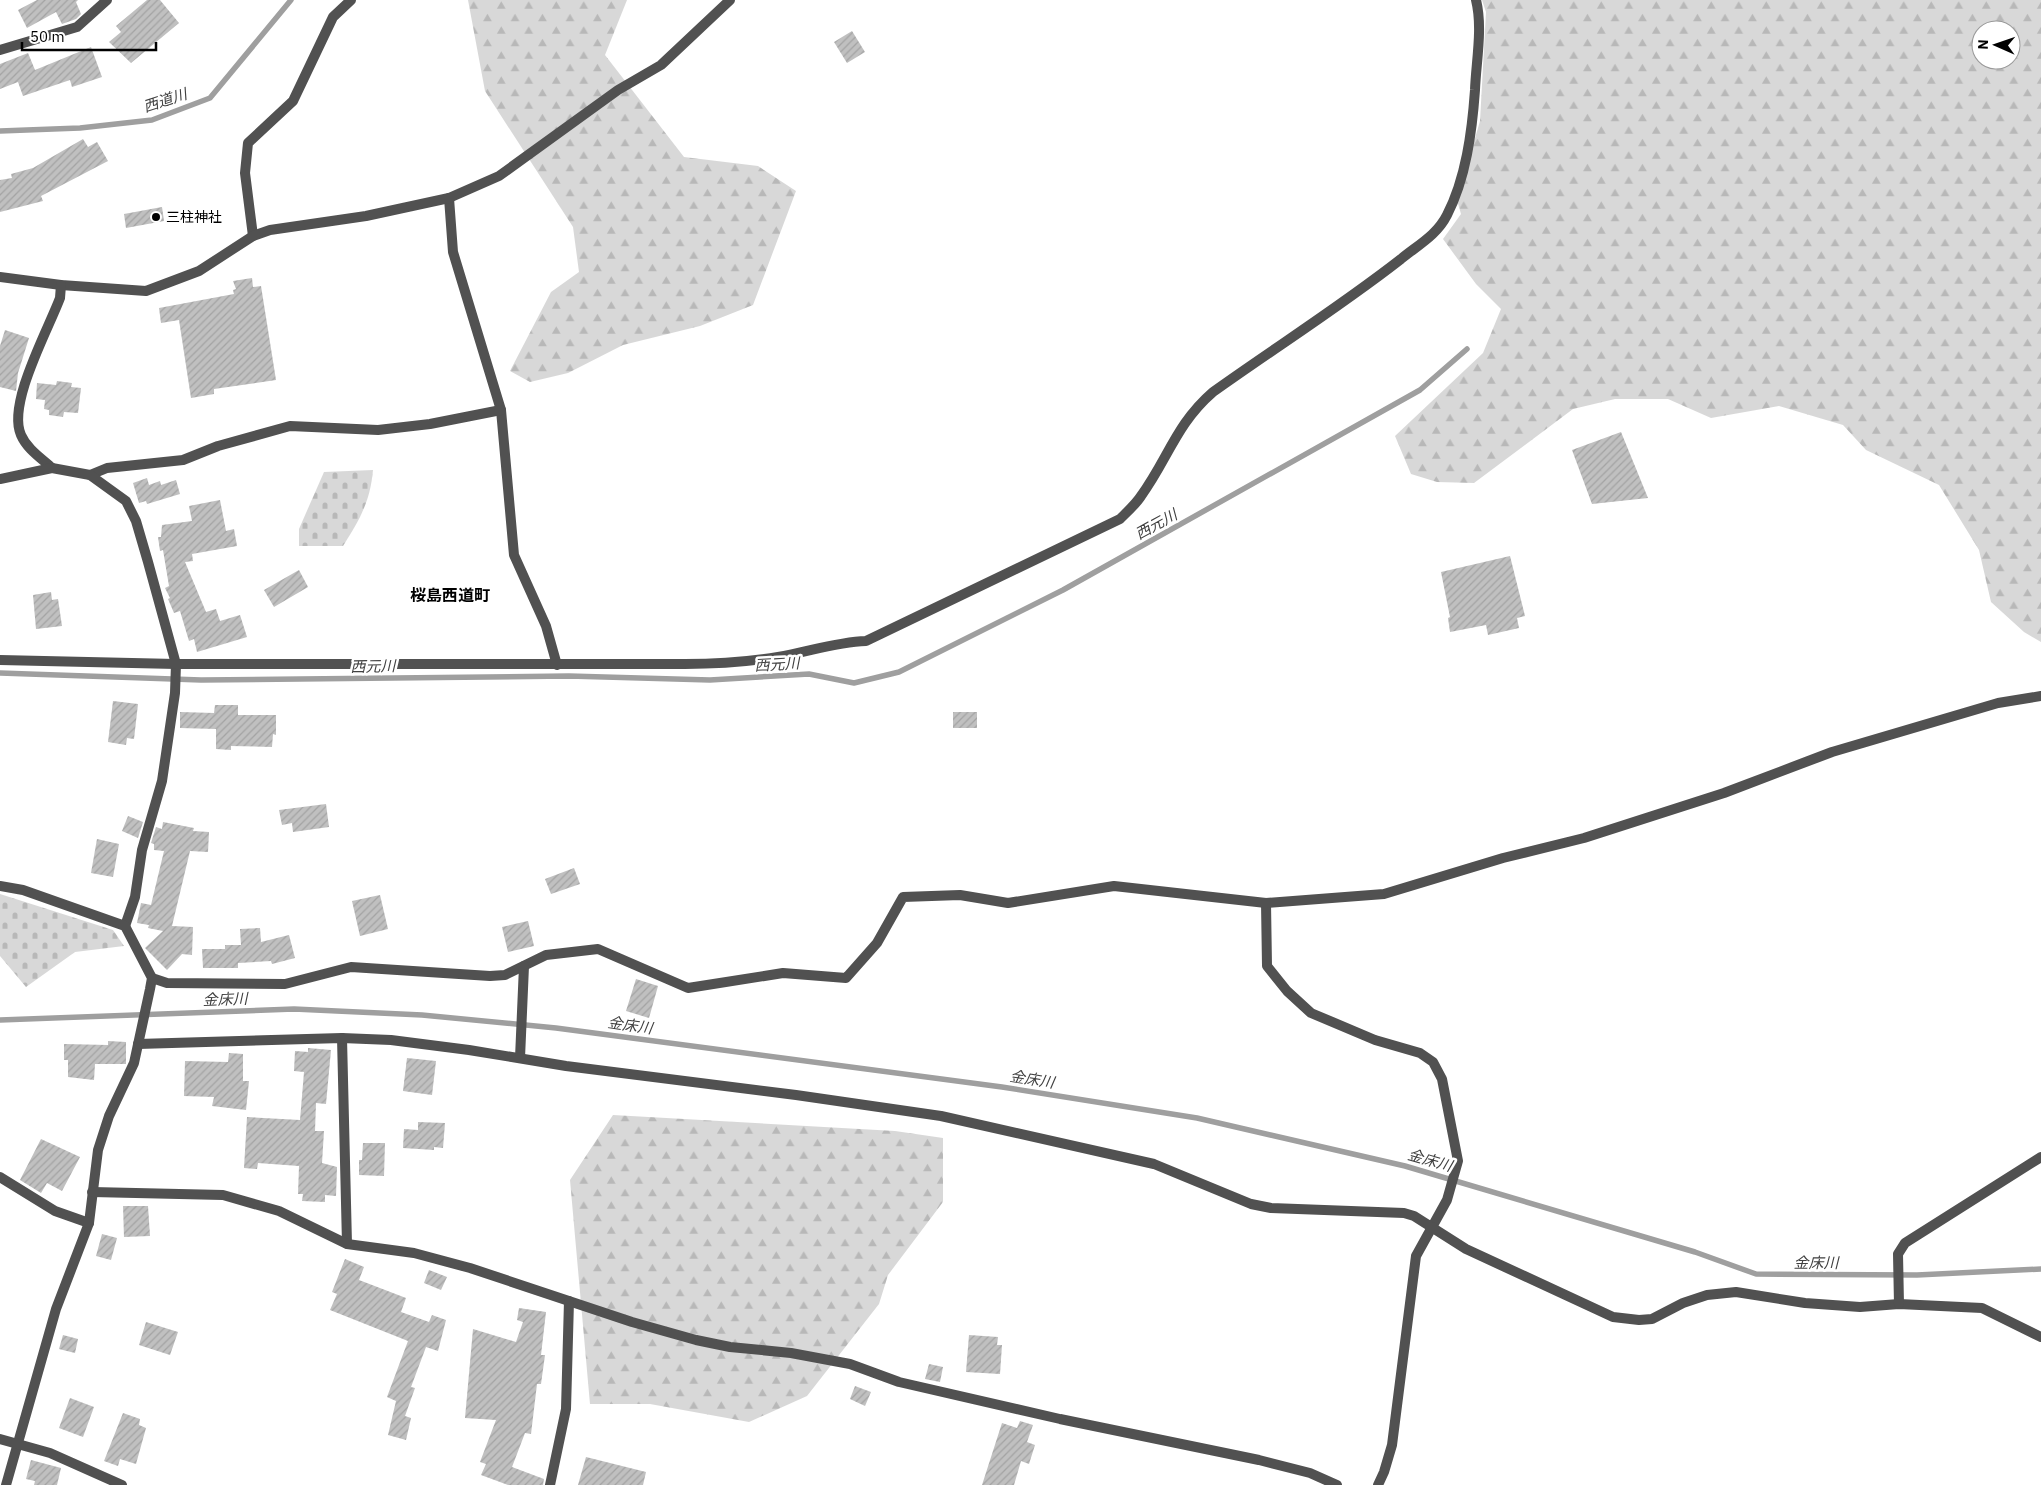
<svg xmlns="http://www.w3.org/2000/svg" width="2041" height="1485" font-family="'IBM Plex Sans','Noto Sans JP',sans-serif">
  <defs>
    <pattern id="forest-firs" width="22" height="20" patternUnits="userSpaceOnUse" patternTransform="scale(1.25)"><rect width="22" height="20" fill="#d8d8d8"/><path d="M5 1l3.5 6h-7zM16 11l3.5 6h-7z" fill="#b8b8b8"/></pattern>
    <pattern id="cemetery-stones" width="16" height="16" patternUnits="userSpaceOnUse" patternTransform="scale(1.25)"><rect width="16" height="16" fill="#d8d8d8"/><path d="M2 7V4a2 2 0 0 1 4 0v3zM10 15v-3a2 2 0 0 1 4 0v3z" fill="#b8b8b8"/></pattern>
    <pattern id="building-hatch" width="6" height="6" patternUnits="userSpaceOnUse" patternTransform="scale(1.25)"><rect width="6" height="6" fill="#c0c0c0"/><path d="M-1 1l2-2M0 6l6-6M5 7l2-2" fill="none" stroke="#a3a3a3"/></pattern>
  </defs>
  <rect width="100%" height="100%" fill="#fff"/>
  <g fill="url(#forest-firs)" fill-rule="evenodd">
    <path d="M 468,0 L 627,0 L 605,55 L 684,157 L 758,166 L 796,191 L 753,305 L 700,326 L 623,345 L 568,373 L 530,382 L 510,371 L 551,292 L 579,272 L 573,227 L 485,91 Z"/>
    <path d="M 1482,0 L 2041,0 L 2041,642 L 2024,632 L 1991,602 L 1979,550 L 1939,485 L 1866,450 L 1843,425 L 1779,406 L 1711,418 L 1668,399 L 1615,399 L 1573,409 L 1474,483 L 1437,482 L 1411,474 L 1395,436 L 1483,353 L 1501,309 L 1476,284 L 1443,239 L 1461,214 L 1457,200 L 1480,121 L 1486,12 ZM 1981,30 L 2011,30 L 2011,60 L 1981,60 Z"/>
    <path d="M 613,1115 L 895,1131 L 943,1138 L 943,1202 L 888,1275 L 879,1304 L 807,1396 L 749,1422 L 650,1404 L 590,1404 L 570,1180 Z"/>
  </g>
  <g fill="url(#cemetery-stones)">
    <path d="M 373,470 C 370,502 360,519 343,546 L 299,546 L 299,529 L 324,472 Z"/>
    <path d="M 0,894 L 113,930 L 124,946 L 75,952 L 26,987 L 0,956 Z"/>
  </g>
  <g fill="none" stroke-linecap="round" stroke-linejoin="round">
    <g stroke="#9f9f9f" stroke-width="5.5">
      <path d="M 0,131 L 80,128 L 152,120 L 210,98 L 291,0"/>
      <path d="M 0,673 L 201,680 L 569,676 L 710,680 L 809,674 L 854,683 L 899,672 L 1063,590 L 1420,390 L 1467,349"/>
      <path d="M 0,1020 L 294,1009 L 422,1015 L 556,1028 L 1002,1087 L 1197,1118 L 1405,1166 L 1695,1252 L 1756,1274 L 1917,1275 L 2041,1269"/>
    </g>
  </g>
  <g fill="url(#building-hatch)">
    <path d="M 37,0 L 78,0 L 76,2 L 81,14 L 76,19 L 62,24 L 56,12 L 27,28 L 18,10 Z"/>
    <path d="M 147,0 L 160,0 L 179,23 L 131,63 L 109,42 L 121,32 L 116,26 Z"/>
    <path d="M 852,31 L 865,52 L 847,63 L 834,42 Z"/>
    <path d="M 91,47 L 102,77 L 72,87 L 70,80 L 23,96 L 18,82 L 0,89 L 0,64 L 28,53 L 35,70 Z"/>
    <path d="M 83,139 L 88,147 L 97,142 L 108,161 L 41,196 L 43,201 L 0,212 L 0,180 L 12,178 L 11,174 L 33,168 Z"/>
    <path d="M 162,207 L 164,221 L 126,228 L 124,214 Z"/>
    <path d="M 252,278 L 253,287 L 261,286 L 276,380 L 214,389 L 214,394 L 191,398 L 179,320 L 161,323 L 159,308 L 234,294 L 233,290 L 236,289 L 233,281 Z"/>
    <path d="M 5,330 L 29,338 L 18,373 L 16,391 L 0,387 L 0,346 Z"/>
    <path d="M 57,381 L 72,383 L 71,387 L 81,388 L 78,413 L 64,412 L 63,417 L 49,415 L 49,410 L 44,409 L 45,400 L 36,399 L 37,383 L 56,385 Z"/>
    <path d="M 1621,432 L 1648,498 L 1592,504 L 1572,450 Z"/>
    <path d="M 147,478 L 149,485 L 160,481 L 161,485 L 176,480 L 180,494 L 147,504 L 146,501 L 139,503 L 133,483 Z"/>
    <path d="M 220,500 L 226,531 L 234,529 L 237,546 L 192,554 L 193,561 L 185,562 L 206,612 L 216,609 L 220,621 L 240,615 L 247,637 L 197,652 L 194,639 L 189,641 L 180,611 L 174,613 L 168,599 L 170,598 L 165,588 L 169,586 L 163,550 L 160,551 L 158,537 L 161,537 L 162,525 L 192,521 L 189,506 Z"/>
    <path d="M 1510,556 L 1525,616 L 1517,618 L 1519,628 L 1488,635 L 1486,625 L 1450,632 L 1448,618 L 1450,617 L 1441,572 Z"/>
    <path d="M 299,570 L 308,587 L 274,607 L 264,590 Z"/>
    <path d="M 51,592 L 52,600 L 58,599 L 62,626 L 36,629 L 33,595 Z"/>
    <path d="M 113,701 L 138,704 L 134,739 L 127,738 L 126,745 L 108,742 Z"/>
    <path d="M 215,705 L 238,705 L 238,715 L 276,715 L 276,735 L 273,734 L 272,747 L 231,746 L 231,750 L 216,749 L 216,729 L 180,728 L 180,712 L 214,713 Z"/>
    <rect x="953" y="712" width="24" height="16"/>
    <path d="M 326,804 L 329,827 L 293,832 L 292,823 L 282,825 L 279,810 Z"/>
    <path d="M 128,816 L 143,822 L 138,838 L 122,831 Z"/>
    <path d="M 163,822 L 194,828 L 193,831 L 209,832 L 208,852 L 190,851 L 172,926 L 193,927 L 192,955 L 182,954 L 167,970 L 145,948 L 163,931 L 148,928 L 149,925 L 137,923 L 141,903 L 151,905 L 164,851 L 154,850 L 154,844 L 151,843 L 156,827 L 162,829 Z"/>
    <path d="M 97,839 L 119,844 L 113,877 L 91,873 Z"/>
    <path d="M 574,868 L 580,884 L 551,894 L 545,879 Z"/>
    <path d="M 380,895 L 388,929 L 360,936 L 352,901 Z"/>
    <path d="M 528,921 L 534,946 L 508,952 L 502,927 Z"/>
    <path d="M 260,928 L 261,942 L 289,935 L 295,958 L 272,964 L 271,961 L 238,963 L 238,968 L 203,968 L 202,949 L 225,949 L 225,945 L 241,945 L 240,929 Z"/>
    <path d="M 636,979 L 658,986 L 649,1018 L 626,1011 Z"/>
    <path d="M 108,1041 L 126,1042 L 126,1064 L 95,1064 L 94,1080 L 68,1077 L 68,1060 L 64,1060 L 64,1044 L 108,1045 Z"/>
    <path d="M 308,1048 L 331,1050 L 326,1104 L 316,1103 L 315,1131 L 324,1131 L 322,1163 L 337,1167 L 336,1196 L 325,1195 L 325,1202 L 302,1201 L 303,1194 L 298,1194 L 299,1166 L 258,1163 L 257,1169 L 244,1168 L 247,1117 L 300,1120 L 304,1072 L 294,1071 L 295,1051 L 308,1052 Z"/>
    <path d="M 229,1053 L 243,1054 L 243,1081 L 249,1081 L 246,1110 L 212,1106 L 214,1097 L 184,1096 L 185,1061 L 228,1062 Z"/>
    <path d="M 407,1058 L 436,1061 L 432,1095 L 403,1091 Z"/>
    <path d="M 418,1122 L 445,1123 L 443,1148 L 434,1147 L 434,1150 L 403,1148 L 404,1129 L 418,1130 Z"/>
    <path d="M 41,1139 L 80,1157 L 62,1191 L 47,1183 L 41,1193 L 20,1180 Z"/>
    <path d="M 363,1143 L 385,1143 L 384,1176 L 359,1175 L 359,1160 L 362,1160 Z"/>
    <path d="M 123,1206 L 148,1206 L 150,1236 L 124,1237 Z"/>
    <path d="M 102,1234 L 117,1238 L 111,1260 L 96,1256 Z"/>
    <path d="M 345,1259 L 364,1267 L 359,1280 L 406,1298 L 401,1312 L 429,1322 L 432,1315 L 446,1320 L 438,1351 L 426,1347 L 411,1387 L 415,1388 L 405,1416 L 411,1418 L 406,1440 L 388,1435 L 396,1401 L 387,1397 L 408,1341 L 330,1310 L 337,1294 L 332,1292 Z"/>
    <path d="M 429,1270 L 447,1277 L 441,1290 L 424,1283 Z"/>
    <path d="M 519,1308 L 546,1312 L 541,1355 L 545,1355 L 541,1384 L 537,1384 L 531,1434 L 525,1433 L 512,1467 L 544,1479 L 543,1485 L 508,1485 L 481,1475 L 486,1464 L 480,1462 L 496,1420 L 465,1418 L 473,1329 L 516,1342 L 523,1322 L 517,1320 Z"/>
    <path d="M 146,1322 L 178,1332 L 170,1355 L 139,1345 Z"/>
    <path d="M 63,1335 L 78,1339 L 75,1353 L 59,1349 Z"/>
    <path d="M 969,1335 L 998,1337 L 997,1345 L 1002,1345 L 1000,1374 L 966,1372 Z"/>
    <path d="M 929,1364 L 943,1367 L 940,1382 L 925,1379 Z"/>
    <path d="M 855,1386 L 871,1392 L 865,1406 L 850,1399 Z"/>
    <path d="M 70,1398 L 94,1407 L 83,1437 L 59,1428 Z"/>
    <path d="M 123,1413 L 140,1419 L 139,1425 L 146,1428 L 136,1464 L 120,1459 L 118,1466 L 104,1461 Z"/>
    <path d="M 1020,1421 L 1033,1425 L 1027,1442 L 1035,1445 L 1029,1464 L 1021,1461 L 1014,1485 L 982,1485 L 1002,1423 L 1017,1428 Z"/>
    <path d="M 586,1457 L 646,1472 L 643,1485 L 578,1485 Z"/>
    <path d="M 31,1460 L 61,1468 L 57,1485 L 34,1485 L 35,1481 L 26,1479 Z"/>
  </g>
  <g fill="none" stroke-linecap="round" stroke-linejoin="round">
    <g stroke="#515151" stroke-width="10">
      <path d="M 0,50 L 77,27 L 107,0"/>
      <path d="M 449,198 L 453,252 L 501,410 L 514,555 L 546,626 L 557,665"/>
      <path d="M 253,236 L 245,173 L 248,143 L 293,101 L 333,17 L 351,0"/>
      <path d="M 0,277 L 61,285 L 146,291 L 199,271 L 253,236 L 270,230 L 366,216 L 449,198 L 499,176 L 618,90 L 661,65 L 730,0"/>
      <path d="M 52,468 C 41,458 27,449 21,435 C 7,404 48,330 60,298 L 61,285"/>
      <path d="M 90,475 L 107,468 L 183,460 L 218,446 L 290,426 L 378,430 L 430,424 L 501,410"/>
      <path d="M 0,479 L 52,468 L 90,475 L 126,501 L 136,521 L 148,562 L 176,664 L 175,693 L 162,781 L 142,850 L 135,897 L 125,926"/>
      <path d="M 0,660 L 176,664 L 685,664 C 716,664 747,662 778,657 C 808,652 836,642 866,641 L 1120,519 C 1127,512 1136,504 1141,496 C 1168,459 1176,424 1213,392 C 1276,347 1341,306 1401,259 C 1418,245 1437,235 1447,215 C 1466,178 1472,132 1475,90 C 1476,62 1483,28 1476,0"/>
      <path d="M 0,886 L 23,890 L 125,926 L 152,978 L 150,989 L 134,1063 L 109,1116 L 98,1150 L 89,1223 L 56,1309 L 6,1485"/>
      <path d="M 1266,903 L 1267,966 L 1287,991 L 1311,1013 L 1375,1040 L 1420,1053 L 1433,1062 L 1442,1079 L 1458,1161 L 1447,1200 L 1416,1256 L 1392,1445 L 1384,1472 L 1378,1485"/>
      <path d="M 152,978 L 167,983 L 285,984 L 351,967 L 490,976 L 505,975 L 546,955 L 598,949 L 688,988 L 783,973 L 846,978 L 877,943 L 903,897 L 960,895 L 1008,903 L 1114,886 L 1266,903 L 1384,894 L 1503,858 L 1584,838 L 1724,793 L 1832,752 L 1998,703 L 2041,696"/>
      <path d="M 342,1038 L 347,1244"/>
      <path d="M 138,1044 L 342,1038 L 391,1040 L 469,1050 L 566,1066 L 796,1095 L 941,1116 L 1154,1164 L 1251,1204 L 1271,1208 L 1404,1213 L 1414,1216 L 1466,1249 L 1613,1317 L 1639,1320 L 1652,1319 L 1683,1303 L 1707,1295 L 1736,1292 L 1805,1303 L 1860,1307 L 1899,1304 L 1982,1308 L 2041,1337"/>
      <path d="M 520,1058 L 524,966"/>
      <path d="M 0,1177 L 55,1211 L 89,1223"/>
      <path d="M 92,1192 L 223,1195 L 279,1211 L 347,1244 L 414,1253 L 470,1268 L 632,1322 L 696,1340 L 730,1347 L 791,1353 L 850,1364 L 899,1382 L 1060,1419 L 1259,1460 L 1310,1473 L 1337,1485"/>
      <path d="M 1899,1304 L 1898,1254 L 1905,1243 L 2041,1157"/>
      <path d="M 0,1439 L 50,1453 L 122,1485"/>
      <path d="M 550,1485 L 566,1409 L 569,1301"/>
    </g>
  </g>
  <circle fill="#000" stroke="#fff" stroke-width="2" cx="156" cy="217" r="5"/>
  <g text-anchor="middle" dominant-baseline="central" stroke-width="5" stroke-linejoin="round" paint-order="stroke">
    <g font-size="14" fill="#000" stroke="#fff" text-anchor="start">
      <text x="166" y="217">三柱神社</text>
    </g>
    <g font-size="15" font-style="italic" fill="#404040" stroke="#fff">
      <text transform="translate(165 100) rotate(-18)">西道川</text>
      <text transform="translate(1156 524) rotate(-29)">西元川</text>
      <text transform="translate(777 664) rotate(-3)">西元川</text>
      <text transform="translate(373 666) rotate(-1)">西元川</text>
      <text transform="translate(225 999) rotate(-2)">金床川</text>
      <text transform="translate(630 1025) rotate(8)">金床川</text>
      <text transform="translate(1032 1079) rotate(9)">金床川</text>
      <text transform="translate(1430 1160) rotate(16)">金床川</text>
      <text x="1816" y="1262">金床川</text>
    </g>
    <g font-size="16" font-weight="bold" fill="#000" stroke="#fff">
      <text x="450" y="595">桜島西道町</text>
    </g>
  </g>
  <g transform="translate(1996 45) rotate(272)"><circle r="24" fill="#ffffff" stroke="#999999"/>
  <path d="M0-4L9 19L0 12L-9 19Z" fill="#000000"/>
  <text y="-8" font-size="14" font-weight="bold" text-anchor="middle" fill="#000000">N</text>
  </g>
  <path d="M22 42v8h134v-8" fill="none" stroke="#000000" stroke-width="2.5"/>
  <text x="30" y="42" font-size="15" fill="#000000" stroke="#ffffff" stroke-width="4" paint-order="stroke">50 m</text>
</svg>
